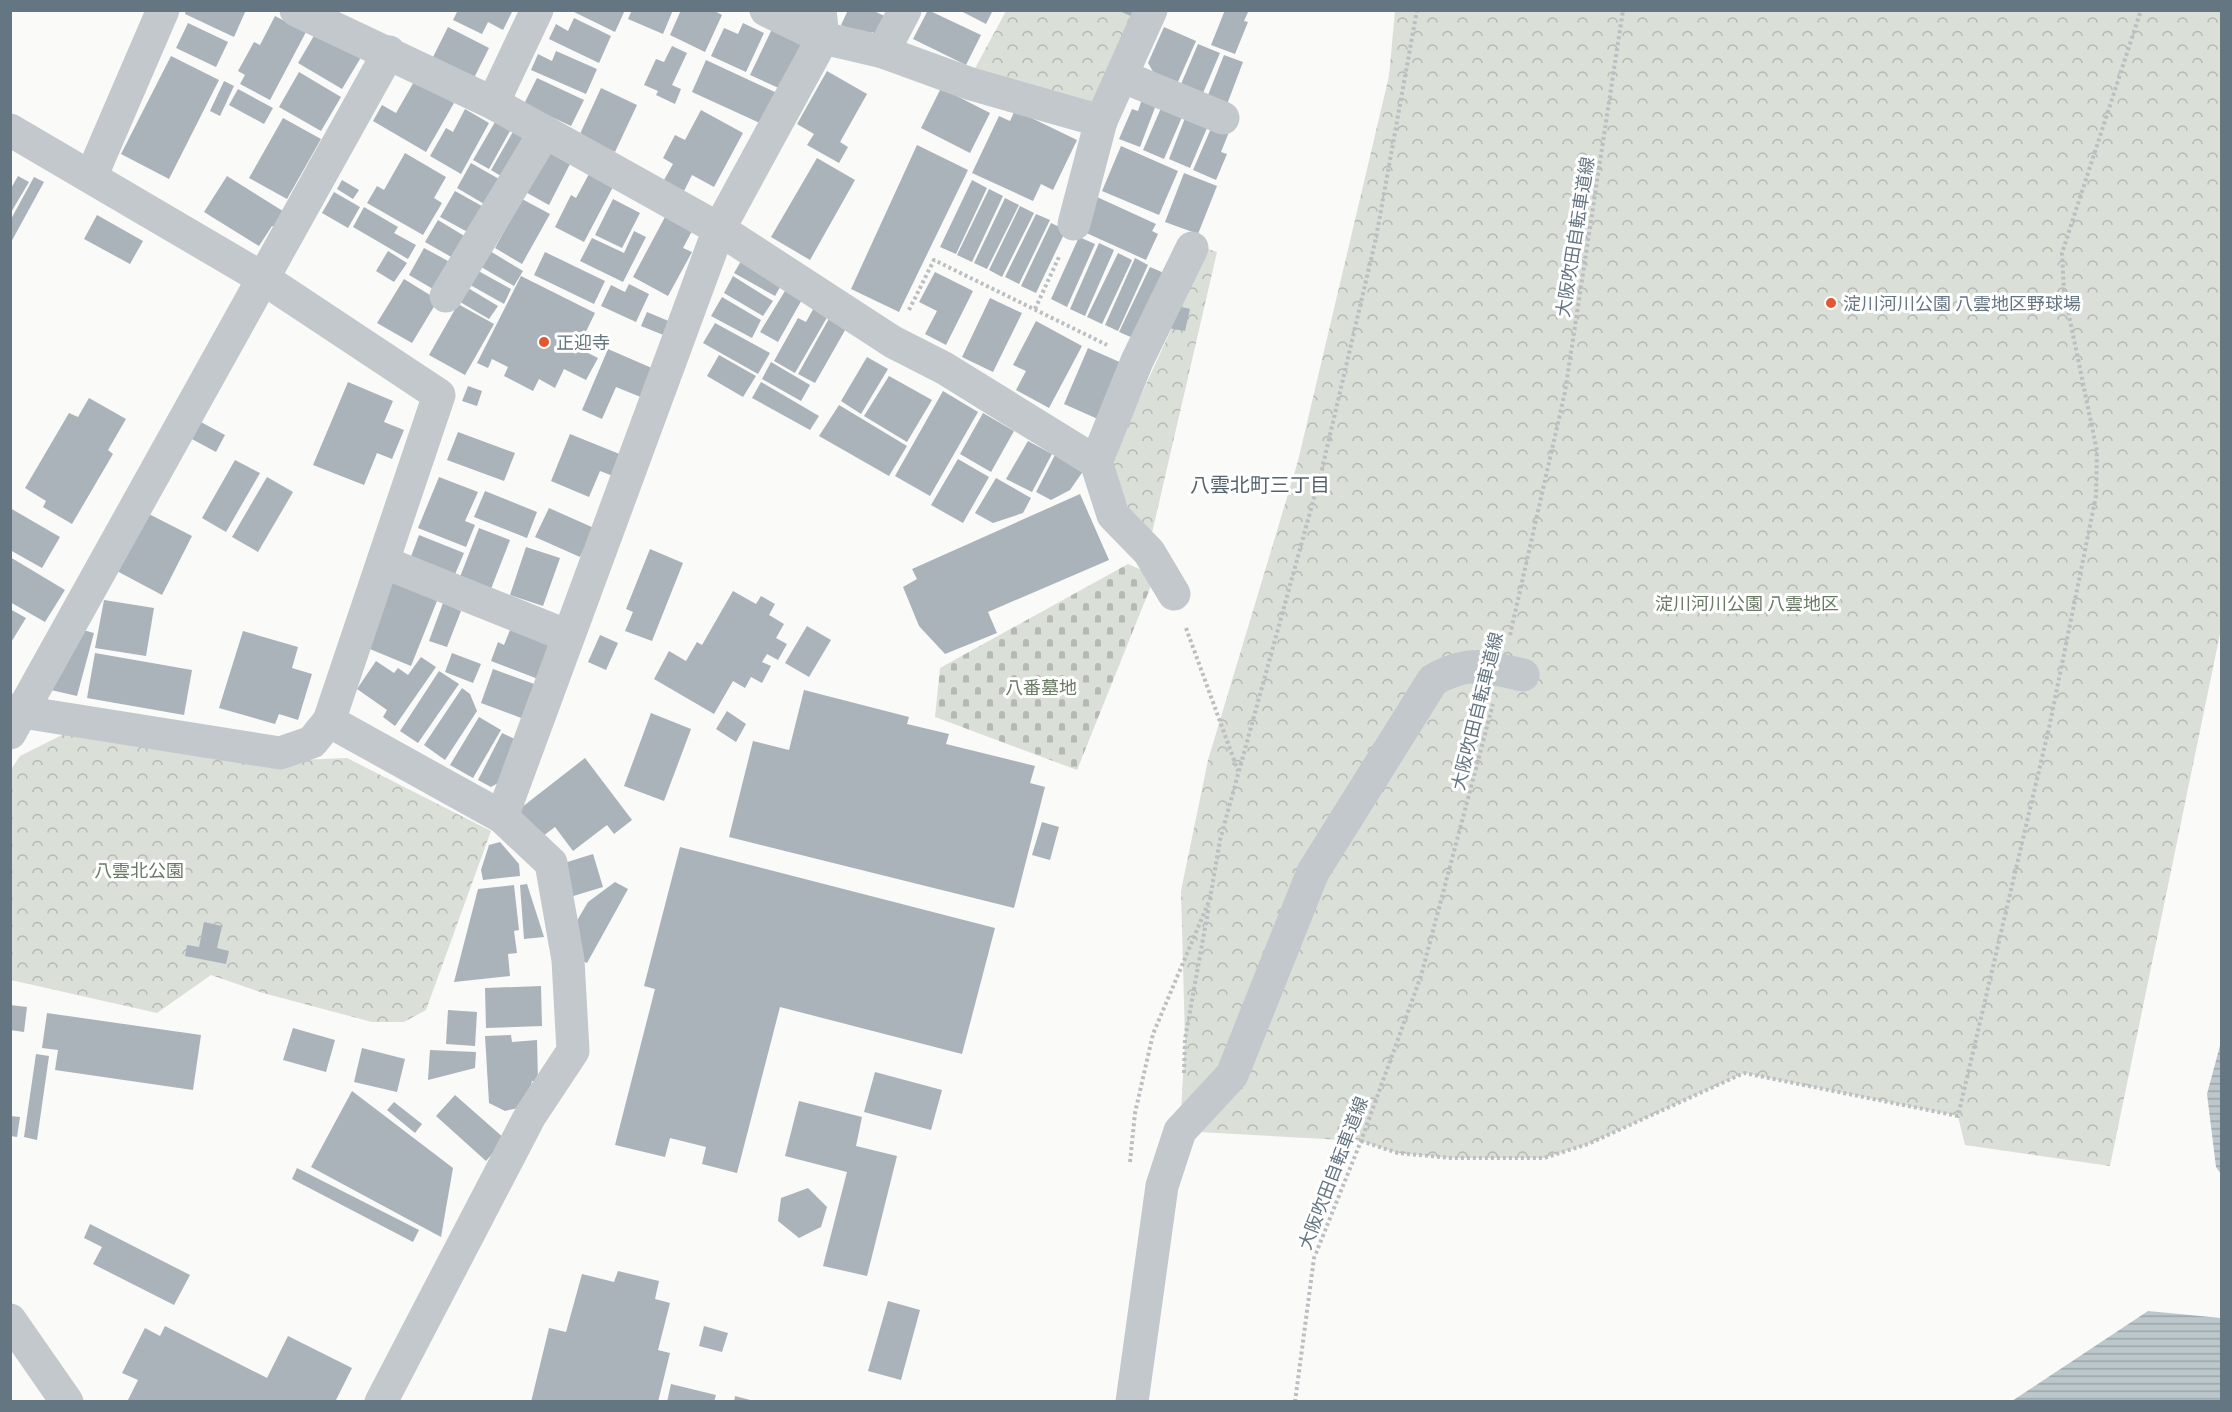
<svg xmlns="http://www.w3.org/2000/svg" width="2232" height="1412" font-family="'Titillium Web','Noto Sans JP',sans-serif">
  <defs>
    <pattern id="forest-crowns" width="20" height="18" patternUnits="userSpaceOnUse" patternTransform="scale(1.5)"><rect width="20" height="18" fill="#dadfd7"/><path d="M2 6a3 3 0 1 1 6 0M12 15a3 3 0 1 1 6 0" fill="none" stroke="#b4b9b4"/></pattern>
    <pattern id="cemetery-stones" width="16" height="16" patternUnits="userSpaceOnUse" patternTransform="scale(1.5)"><rect width="16" height="16" fill="#dadfd7"/><path d="M2 7V4a2 2 0 0 1 4 0v3zM10 15v-3a2 2 0 0 1 4 0v3z" fill="#b4b9b4"/></pattern>
    <pattern id="water-rules" width="6" height="5" patternUnits="userSpaceOnUse" patternTransform="scale(1.5)"><rect width="6" height="5" fill="#bbc7cb"/><path d="M0 2.5h6" fill="none" stroke="#9ca6aa"/></pattern>
  </defs>
  <rect width="100%" height="100%" fill="#fafaf8"/>
  <g fill="url(#forest-crowns)">
    <path d="M 1006,11 L 1127,11 L 1147,21 L 1092,109 L 973,72 Z"/>
    <path d="M 1395,11 L 2221,11 L 2221,629 L 2110,1166 L 1965,1145 L 1958,1116 L 1744,1073 L 1588,1144 L 1544,1158 L 1451,1158 L 1398,1153 L 1361,1141 L 1180,1131 L 1185,1039 L 1181,891 L 1208,760 L 1298,461 L 1389,76 Z"/>
    <path d="M 1208,249 L 1217,252 L 1152,533 L 1135,525 L 1110,463 Z"/>
    <path d="M 70,731 L 275,761 L 347,758 L 491,831 L 426,1010 L 404,1022 L 372,1022 L 263,993 L 211,975 L 157,1013 L 11,980 L 10,771 L 20,756 Z"/>
  </g>
  <path fill="url(#cemetery-stones)" d="M 1128,564 L 1155,576 L 1077,770 L 935,717 L 940,668 Z"/>
  <g fill="url(#water-rules)">
    <path d="M 2221,1042 L 2222,1174 L 2221,1174 L 2216,1167 L 2207,1094 Z"/>
    <path d="M 2148,1311 L 2221,1318 L 2221,1401 L 2012,1401 Z"/>
  </g>
  <g fill="#aab3b9">
    <path d="M 186,10 L 246,10 L 234,37 L 185,14 Z"/>
    <path d="M 458,10 L 509,10 L 512,12 L 503,30 L 488,22 L 482,34 L 453,20 Z"/>
    <path d="M 570,10 L 625,10 L 615,32 Z"/>
    <path d="M 632,10 L 673,10 L 663,34 L 628,19 Z"/>
    <path d="M 681,10 L 713,10 L 722,15 L 705,52 L 670,35 Z"/>
    <path d="M 848,10 L 872,10 L 893,20 L 884,38 L 872,32 L 868,38 L 841,25 Z"/>
    <path d="M 928,10 L 981,35 L 966,65 L 913,39 Z"/>
    <path d="M 959,10 L 993,10 L 986,24 Z"/>
    <path d="M 1117,10 L 1144,10 L 1140,20 Z"/>
    <path d="M 1225,10 L 1249,10 L 1244,21 L 1248,22 L 1235,54 L 1211,45 Z"/>
    <path d="M 275,16 L 306,32 L 270,100 L 240,84 L 245,75 L 238,71 L 254,42 L 260,45 Z"/>
    <path d="M 574,18 L 611,36 L 599,63 L 549,39 L 556,24 L 568,31 Z"/>
    <path d="M 188,23 L 228,42 L 216,67 L 176,48 Z"/>
    <path d="M 743,23 L 764,33 L 746,72 L 711,56 L 724,28 L 738,34 Z"/>
    <path d="M 448,27 L 489,48 L 474,78 L 433,57 Z"/>
    <path d="M 1164,27 L 1196,41 L 1177,84 L 1155,75 L 1148,63 Z"/>
    <path d="M 772,29 L 804,44 L 783,90 L 750,75 Z"/>
    <path d="M 315,34 L 363,54 L 342,89 L 298,63 Z"/>
    <path d="M 1198,44 L 1220,53 L 1203,93 L 1181,84 Z"/>
    <path d="M 672,46 L 687,53 L 672,85 L 681,89 L 675,104 L 656,95 L 658,91 L 644,85 L 656,59 L 664,62 Z"/>
    <path d="M 556,51 L 597,69 L 586,94 L 531,70 L 538,54 L 552,61 Z"/>
    <path d="M 1224,55 L 1243,62 L 1226,107 L 1206,100 Z"/>
    <path d="M 171,56 L 219,80 L 169,179 L 121,154 Z"/>
    <path d="M 706,60 L 777,93 L 762,124 L 692,92 Z"/>
    <path d="M 827,71 L 867,94 L 840,142 L 848,147 L 839,163 L 807,145 L 814,134 L 797,124 Z"/>
    <path d="M 299,72 L 341,97 L 321,131 L 279,107 Z"/>
    <path d="M 537,78 L 584,100 L 571,126 L 524,104 Z"/>
    <path d="M 415,80 L 454,103 L 426,152 L 373,121 L 382,105 L 396,113 Z"/>
    <path d="M 224,81 L 234,86 L 220,116 L 210,111 Z"/>
    <path d="M 601,88 L 637,105 L 615,152 L 579,136 Z"/>
    <path d="M 941,88 L 990,113 L 970,153 L 921,128 Z"/>
    <path d="M 238,89 L 273,108 L 264,124 L 229,105 Z"/>
    <path d="M 1142,99 L 1156,105 L 1140,147 L 1119,139 L 1132,109 L 1138,111 Z"/>
    <path d="M 1161,108 L 1182,117 L 1164,159 L 1143,150 Z"/>
    <path d="M 465,109 L 489,123 L 461,174 L 430,156 L 446,128 L 453,132 Z"/>
    <path d="M 701,110 L 743,133 L 714,187 L 692,175 L 684,191 L 664,180 L 673,164 L 663,158 L 675,135 L 685,140 Z"/>
    <path d="M 1015,110 L 1077,140 L 1053,190 L 1041,184 L 1033,201 L 972,173 L 999,116 L 1010,121 Z"/>
    <path d="M 283,118 L 321,139 L 287,199 L 249,178 Z"/>
    <path d="M 1185,118 L 1207,128 L 1190,168 L 1169,159 Z"/>
    <path d="M 495,122 L 510,131 L 489,169 L 473,160 Z"/>
    <path d="M 1212,126 L 1229,132 L 1221,152 L 1227,154 L 1216,180 L 1193,170 Z"/>
    <path d="M 514,130 L 532,140 L 509,181 L 491,170 Z"/>
    <path d="M 917,145 L 968,170 L 899,312 L 851,289 Z"/>
    <path d="M 1121,146 L 1178,171 L 1159,215 L 1102,191 Z"/>
    <path d="M 542,149 L 570,164 L 549,205 L 520,189 Z"/>
    <path d="M 405,153 L 446,177 L 434,198 L 442,203 L 423,235 L 367,203 L 377,186 L 384,190 Z"/>
    <path d="M 817,158 L 855,180 L 810,260 L 771,237 Z"/>
    <path d="M 471,163 L 506,183 L 491,208 L 457,188 Z"/>
    <path d="M 1184,173 L 1217,186 L 1198,234 L 1165,222 Z"/>
    <path d="M 589,174 L 613,187 L 584,242 L 555,227 L 571,195 L 576,198 Z"/>
    <path d="M 18,176 L 29,182 L 10,214 L 10,190 Z"/>
    <path d="M 227,176 L 286,213 L 277,228 L 272,226 L 259,246 L 204,212 Z"/>
    <path d="M 34,177 L 44,182 L 10,244 L 10,221 Z"/>
    <path d="M 342,180 L 359,190 L 353,199 L 337,189 Z"/>
    <path d="M 972,180 L 987,188 L 956,254 L 940,247 Z"/>
    <path d="M 989,189 L 1003,196 L 972,262 L 957,255 Z"/>
    <path d="M 455,191 L 489,210 L 475,236 L 440,217 Z"/>
    <path d="M 334,192 L 360,207 L 348,228 L 322,213 Z"/>
    <path d="M 1097,197 L 1156,224 L 1152,231 L 1158,234 L 1146,260 L 1082,231 Z"/>
    <path d="M 1005,198 L 1019,205 L 987,269 L 974,263 Z"/>
    <path d="M 522,199 L 550,214 L 522,264 L 495,248 Z"/>
    <path d="M 613,199 L 640,213 L 622,248 L 595,235 Z"/>
    <path d="M 1020,206 L 1034,213 L 1002,277 L 989,270 Z"/>
    <path d="M 364,207 L 398,227 L 394,233 L 416,245 L 408,259 L 353,227 Z"/>
    <path d="M 1036,214 L 1050,220 L 1019,284 L 1005,277 Z"/>
    <path d="M 97,215 L 143,241 L 130,264 L 84,239 Z"/>
    <path d="M 665,217 L 692,231 L 683,248 L 692,252 L 668,296 L 633,277 Z"/>
    <path d="M 438,220 L 466,237 L 453,258 L 425,242 Z"/>
    <path d="M 1051,223 L 1066,230 L 1036,293 L 1021,286 Z"/>
    <path d="M 634,231 L 646,237 L 623,282 L 580,261 L 592,238 L 624,253 Z"/>
    <path d="M 1079,237 L 1095,244 L 1067,307 L 1051,299 Z"/>
    <path d="M 1099,243 L 1114,250 L 1085,316 L 1070,309 Z"/>
    <path d="M 424,248 L 448,261 L 433,289 L 409,275 Z"/>
    <path d="M 485,248 L 523,271 L 514,286 L 476,264 Z"/>
    <path d="M 388,251 L 407,263 L 394,282 L 376,271 Z"/>
    <path d="M 545,252 L 605,281 L 594,304 L 534,275 Z"/>
    <path d="M 1118,253 L 1132,260 L 1102,324 L 1087,317 Z"/>
    <path d="M 744,256 L 784,280 L 775,296 L 734,273 Z"/>
    <path d="M 1135,258 L 1148,265 L 1118,331 L 1105,325 Z"/>
    <path d="M 1150,267 L 1164,273 L 1133,338 L 1119,332 Z"/>
    <path d="M 473,268 L 511,289 L 504,304 L 465,282 Z"/>
    <path d="M 935,272 L 973,291 L 946,345 L 925,334 L 937,311 L 919,302 Z"/>
    <path d="M 521,276 L 595,313 L 578,348 L 598,358 L 586,380 L 564,369 L 555,388 L 539,379 L 533,391 L 504,376 L 508,367 L 492,359 L 488,368 L 477,363 Z"/>
    <path d="M 733,276 L 773,301 L 763,316 L 724,293 Z"/>
    <path d="M 404,279 L 438,300 L 412,343 L 377,323 Z"/>
    <path d="M 629,284 L 649,294 L 636,322 L 601,306 L 611,285 L 625,292 Z"/>
    <path d="M 463,285 L 498,306 L 489,319 L 455,299 Z"/>
    <path d="M 788,286 L 804,296 L 778,342 L 760,332 Z"/>
    <path d="M 722,297 L 761,320 L 752,338 L 711,316 Z"/>
    <path d="M 990,298 L 1022,313 L 993,372 L 962,357 Z"/>
    <path d="M 458,304 L 494,324 L 465,375 L 429,355 Z"/>
    <path d="M 1174,305 L 1190,309 L 1185,331 L 1168,328 Z"/>
    <path d="M 815,306 L 829,314 L 795,373 L 774,361 L 798,318 L 806,322 Z"/>
    <path d="M 647,312 L 671,322 L 666,336 L 641,326 Z"/>
    <path d="M 831,315 L 848,325 L 815,383 L 798,374 Z"/>
    <path d="M 1036,321 L 1082,346 L 1049,408 L 1016,390 L 1026,371 L 1013,365 Z"/>
    <path d="M 715,323 L 770,353 L 758,374 L 703,343 Z"/>
    <path d="M 1088,348 L 1124,364 L 1100,420 L 1064,404 Z"/>
    <path d="M 608,349 L 654,369 L 643,398 L 616,387 L 602,419 L 582,410 Z"/>
    <path d="M 719,355 L 756,376 L 743,397 L 707,376 Z"/>
    <path d="M 867,357 L 888,369 L 861,414 L 841,401 Z"/>
    <path d="M 771,362 L 810,385 L 801,401 L 762,379 Z"/>
    <path d="M 889,376 L 932,400 L 907,442 L 864,416 Z"/>
    <path d="M 348,382 L 393,401 L 384,422 L 404,430 L 392,459 L 377,453 L 364,485 L 313,465 Z"/>
    <path d="M 761,382 L 819,416 L 810,430 L 752,398 Z"/>
    <path d="M 468,386 L 482,391 L 477,406 L 462,401 Z"/>
    <path d="M 943,391 L 978,412 L 930,496 L 895,476 Z"/>
    <path d="M 89,398 L 126,419 L 108,450 L 113,454 L 72,524 L 43,507 L 46,501 L 25,488 L 69,413 L 78,417 Z"/>
    <path d="M 839,405 L 907,446 L 889,476 L 819,436 Z"/>
    <path d="M 983,413 L 1014,431 L 991,472 L 960,454 Z"/>
    <path d="M 199,421 L 225,435 L 216,452 L 190,438 Z"/>
    <path d="M 458,432 L 515,453 L 504,481 L 447,460 Z"/>
    <path d="M 570,434 L 622,455 L 613,476 L 600,471 L 589,497 L 551,481 Z"/>
    <path d="M 1028,441 L 1052,454 L 1032,492 L 1006,479 Z"/>
    <path d="M 1058,449 L 1086,467 L 1070,490 L 1051,500 L 1036,492 Z"/>
    <path d="M 958,459 L 989,477 L 963,523 L 931,505 Z"/>
    <path d="M 235,460 L 260,473 L 226,532 L 202,518 Z"/>
    <path d="M 267,477 L 293,492 L 258,552 L 232,537 Z"/>
    <path d="M 439,477 L 478,492 L 465,521 L 475,525 L 466,547 L 418,528 Z"/>
    <path d="M 996,478 L 1031,498 L 1023,513 L 993,523 L 975,513 Z"/>
    <path d="M 485,491 L 537,512 L 527,538 L 474,517 Z"/>
    <path d="M 1080,494 L 1109,560 L 988,612 L 997,633 L 945,654 L 919,626 L 903,587 L 917,579 L 912,569 Z"/>
    <path d="M 10,508 L 60,537 L 42,568 L 10,550 Z"/>
    <path d="M 549,508 L 594,528 L 580,557 L 535,537 Z"/>
    <path d="M 145,512 L 192,536 L 162,595 L 115,570 Z"/>
    <path d="M 479,528 L 510,540 L 489,594 L 458,582 Z"/>
    <path d="M 419,535 L 464,553 L 453,579 L 409,562 Z"/>
    <path d="M 526,547 L 560,558 L 543,606 L 510,595 Z"/>
    <path d="M 650,549 L 683,563 L 652,641 L 625,631 L 633,612 L 626,609 Z"/>
    <path d="M 10,557 L 65,590 L 45,622 L 10,602 Z"/>
    <path d="M 393,577 L 437,601 L 411,666 L 365,647 Z"/>
    <path d="M 733,591 L 756,604 L 761,596 L 775,604 L 769,615 L 784,624 L 776,638 L 787,644 L 778,660 L 767,654 L 762,662 L 771,666 L 762,683 L 751,677 L 745,688 L 733,681 L 714,714 L 654,679 L 669,651 L 686,661 L 697,642 L 702,645 Z"/>
    <path d="M 104,600 L 154,608 L 146,656 L 95,648 Z"/>
    <path d="M 443,603 L 461,611 L 447,647 L 429,641 Z"/>
    <path d="M 10,609 L 26,618 L 10,644 Z"/>
    <path d="M 512,625 L 561,644 L 546,682 L 491,661 L 498,642 L 504,645 Z"/>
    <path d="M 807,626 L 831,640 L 809,677 L 785,663 Z"/>
    <path d="M 76,628 L 94,633 L 77,696 L 51,690 Z"/>
    <path d="M 243,631 L 298,647 L 292,668 L 312,674 L 298,720 L 279,714 L 275,724 L 219,708 Z"/>
    <path d="M 600,635 L 618,643 L 606,670 L 588,662 Z"/>
    <path d="M 95,653 L 192,670 L 184,715 L 87,698 Z"/>
    <path d="M 452,653 L 481,664 L 473,683 L 445,672 Z"/>
    <path d="M 421,657 L 436,667 L 395,726 L 383,717 L 387,710 L 357,689 L 376,661 L 394,673 L 398,668 L 408,675 Z"/>
    <path d="M 493,669 L 537,685 L 524,719 L 481,703 Z"/>
    <path d="M 439,671 L 459,684 L 418,743 L 400,731 Z"/>
    <path d="M 462,688 L 470,694 L 477,711 L 445,760 L 424,745 Z"/>
    <path d="M 804,690 L 909,717 L 907,724 L 949,734 L 946,744 L 1035,766 L 1030,783 L 1045,787 L 1014,908 L 729,837 L 753,741 L 789,750 Z"/>
    <path d="M 727,711 L 746,724 L 736,742 L 716,729 Z"/>
    <path d="M 651,713 L 691,729 L 664,801 L 624,786 Z"/>
    <path d="M 479,717 L 501,730 L 473,778 L 450,765 Z"/>
    <path d="M 502,733 L 519,741 L 498,783 L 491,787 L 478,780 Z"/>
    <path d="M 585,758 L 632,820 L 614,834 L 607,825 L 573,851 L 555,827 L 539,839 L 517,811 Z"/>
    <path d="M 1042,822 L 1059,827 L 1050,860 L 1032,855 Z"/>
    <path d="M 500,842 L 519,864 L 520,876 L 483,880 L 481,870 L 489,845 Z"/>
    <path d="M 680,847 L 995,928 L 962,1054 L 780,1007 L 737,1173 L 702,1164 L 706,1147 L 670,1138 L 665,1157 L 615,1145 L 655,989 L 644,986 Z"/>
    <path d="M 593,854 L 603,887 L 570,897 L 561,864 Z"/>
    <path d="M 615,882 L 628,889 L 587,963 L 575,957 L 575,924 L 588,902 Z"/>
    <path d="M 527,884 L 544,937 L 524,939 L 520,885 Z"/>
    <path d="M 514,885 L 519,930 L 514,931 L 517,953 L 508,954 L 510,976 L 454,982 L 478,889 Z"/>
    <path d="M 204,922 L 222,926 L 217,948 L 229,951 L 226,964 L 185,956 L 187,945 L 199,947 Z"/>
    <path d="M 541,986 L 542,1026 L 486,1028 L 485,988 Z"/>
    <path d="M 10,1005 L 27,1007 L 24,1032 L 10,1030 Z"/>
    <path d="M 448,1010 L 477,1012 L 475,1046 L 446,1044 Z"/>
    <path d="M 47,1013 L 201,1035 L 193,1090 L 55,1070 L 58,1050 L 42,1048 Z"/>
    <path d="M 293,1028 L 335,1040 L 326,1072 L 283,1060 Z"/>
    <path d="M 511,1035 L 512,1042 L 537,1040 L 538,1081 L 532,1081 L 528,1098 L 518,1108 L 505,1111 L 489,1103 L 485,1036 Z"/>
    <path d="M 362,1048 L 405,1059 L 397,1092 L 354,1082 Z"/>
    <path d="M 430,1050 L 476,1052 L 475,1068 L 428,1080 Z"/>
    <path d="M 36,1054 L 49,1056 L 37,1140 L 24,1137 Z"/>
    <path d="M 875,1072 L 942,1090 L 931,1130 L 864,1112 Z"/>
    <path d="M 352,1091 L 453,1168 L 441,1237 L 311,1167 Z"/>
    <path d="M 455,1095 L 505,1139 L 486,1161 L 436,1116 Z"/>
    <path d="M 799,1101 L 862,1117 L 856,1146 L 897,1156 L 867,1276 L 823,1266 L 847,1172 L 785,1156 Z"/>
    <path d="M 394,1102 L 422,1124 L 415,1133 L 387,1110 Z"/>
    <path d="M 10,1116 L 20,1117 L 17,1137 L 10,1136 Z"/>
    <path d="M 297,1168 L 419,1230 L 413,1242 L 292,1179 Z"/>
    <path d="M 808,1188 L 827,1207 L 821,1227 L 799,1238 L 778,1221 L 781,1198 Z"/>
    <path d="M 90,1224 L 190,1275 L 174,1305 L 93,1264 L 102,1247 L 84,1238 Z"/>
    <path d="M 618,1271 L 659,1281 L 655,1299 L 670,1303 L 658,1350 L 670,1353 L 658,1402 L 531,1402 L 549,1328 L 566,1332 L 582,1274 L 614,1282 Z"/>
    <path d="M 888,1301 L 920,1310 L 901,1380 L 868,1371 Z"/>
    <path d="M 165,1326 L 267,1378 L 288,1336 L 352,1368 L 335,1402 L 127,1402 L 138,1380 L 122,1373 L 145,1328 L 160,1336 Z"/>
    <path d="M 704,1326 L 728,1333 L 722,1352 L 699,1346 Z"/>
    <path d="M 671,1384 L 716,1395 L 714,1402 L 667,1402 Z"/>
    <path d="M 735,1396 L 754,1401 L 754,1402 L 734,1402 Z"/>
  </g>
  <g fill="none" stroke-linecap="round" stroke-linejoin="round">
    <g stroke="#bbbfc2" stroke-width="4" stroke-dasharray="3 3" stroke-linecap="butt">
      <path d="M 1035,309 L 1059,257"/>
      <path d="M 909,310 L 934,260 L 1107,345"/>
      <path d="M 1186,628 L 1238,771"/>
      <path d="M 1510,635 L 1565,392 L 1623,10"/>
      <path d="M 1184,1073 L 1185,1039 L 1209,906"/>
      <path d="M 1361,1141 L 1398,1153 L 1451,1158 L 1544,1158 L 1588,1144 L 1744,1073 L 1958,1116 L 2049,728 L 2096,496 L 2097,451 L 2064,291 L 2062,253 L 2141,10"/>
      <path d="M 1130,1162 L 1135,1113 L 1153,1034 L 1210,899 L 1220,840 L 1322,469 L 1376,238 L 1417,10"/>
      <path d="M 1295,1402 L 1314,1258 L 1361,1141 L 1421,976 L 1493,704"/>
    </g>
    <g stroke="#c3c8cc" stroke-width="33">
      <path d="M 296,10 L 493,103 L 719,229 L 893,342 L 944,368 L 1096,462 L 1113,515 L 1149,552 L 1174,594"/>
      <path d="M 766,10 L 823,38 L 883,52 L 971,84 L 1101,121 L 1151,10"/>
      <path d="M 883,52 L 905,10"/>
      <path d="M 1124,77 L 1223,118"/>
      <path d="M 493,103 L 537,10"/>
      <path d="M 10,130 L 264,279 L 439,395 L 329,721 L 502,817 L 551,863 L 568,960 L 573,1051 L 530,1116 L 381,1402"/>
      <path d="M 91,177 L 163,10"/>
      <path d="M 1074,224 L 1101,121"/>
      <path d="M 446,296 L 545,132"/>
      <path d="M 1096,462 L 1137,361 L 1192,248"/>
      <path d="M 383,562 L 568,636"/>
      <path d="M 10,710 L 280,753 L 312,742 L 329,721"/>
      <path d="M 10,733 L 389,52"/>
      <path d="M 502,817 L 719,229 L 823,38 L 820,10"/>
      <path d="M 10,1320 L 67,1402"/>
      <path d="M 1132,1402 L 1162,1186 L 1180,1131 L 1232,1075 L 1313,872 L 1433,680 C 1468,660 1485,666 1523,675"/>
    </g>
  </g>
  <g fill="#e4572e" stroke="#fff" stroke-width="2">
    <circle cx="1831" cy="303" r="6"/>
    <circle cx="544" cy="342" r="6"/>
  </g>
  <g text-anchor="middle" dominant-baseline="central" stroke-width="6" stroke-linejoin="round" paint-order="stroke">
    <g font-size="18" fill="#657683" stroke="#fff">
      <text transform="translate(1575 237) rotate(-81)">大阪吹田自転車道線</text>
      <text transform="translate(1477 711) rotate(-76)">大阪吹田自転車道線</text>
      <text transform="translate(1333 1173) rotate(-69)">大阪吹田自転車道線</text>
    </g>
    <g font-size="18" fill="#657683" stroke="#fff" text-anchor="start">
      <text x="1843" y="303">淀川河川公園 八雲地区野球場</text>
      <text x="556" y="342">正迎寺</text>
    </g>
    <g font-size="18" fill="#687a64" stroke="#fff">
      <text x="1747" y="603">淀川河川公園 八雲地区</text>
      <text x="1041" y="687">八番墓地</text>
      <text x="139" y="870">八雲北公園</text>
    </g>
    <g font-size="20" fill="#57646e" stroke="#fff">
      <text x="1260" y="484">八雲北町三丁目</text>
    </g>
  </g>
  <rect width="2232" height="1412" fill="none" stroke="#657683" stroke-width="24"/>
</svg>
